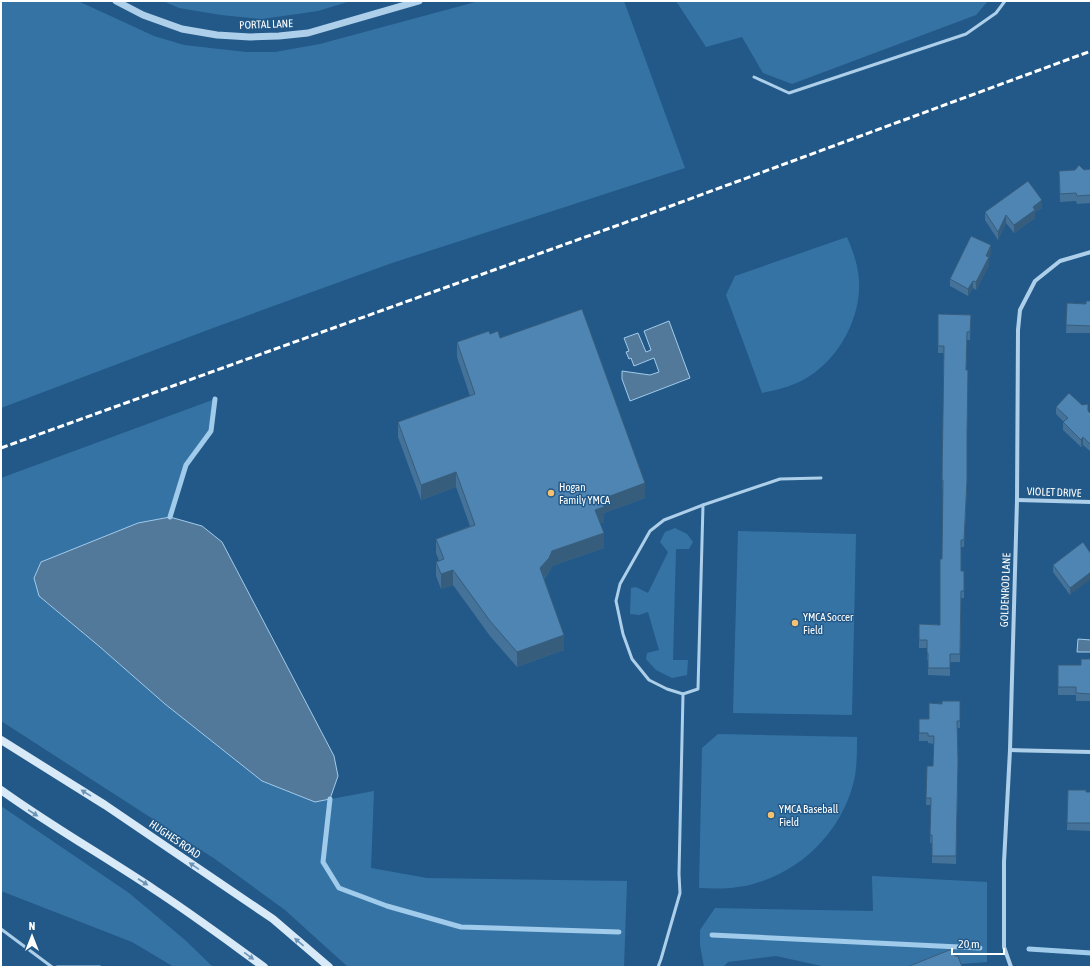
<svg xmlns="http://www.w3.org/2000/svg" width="1092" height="968" font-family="'Asap Condensed',sans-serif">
  <rect width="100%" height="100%" fill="#225988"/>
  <g fill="#3673a5">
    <path d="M 1,1 L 78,1 L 154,36 L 184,45 L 246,52 L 275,52 L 320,44 L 479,1 L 624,1 L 685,168 L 392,263 L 213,328 L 1,408 Z"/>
    <path d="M 163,1 L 351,1 L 318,11 L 262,19 L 221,15 L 179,8 Z"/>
    <path d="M 676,1 L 988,1 L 976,15 L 792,84 L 763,73 L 742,37 L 706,47 Z"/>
    <path d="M 847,237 C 853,251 858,265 859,281 C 861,320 837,362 803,380 C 790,387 776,390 762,393 L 726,295 L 735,276 Z"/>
    <path d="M 215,399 L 211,431 L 186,465 L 170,517 L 138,523 L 39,596 L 100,647 L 165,704 L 262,781 L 315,802 L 374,791 L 371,868 L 427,878 L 627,881 L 624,967 L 348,967 L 285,910 L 215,859 L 1,721 L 1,478 Z"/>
    <path d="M 675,528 L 687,534 L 693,542 L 689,549 L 676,549 L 673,660 L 688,660 L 687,675 L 672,678 L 656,670 L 646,659 L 647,653 L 659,650 L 648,612 L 639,615 L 630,614 L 631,588 L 636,587 L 648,593 L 668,552 L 660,542 L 665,532 Z"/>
    <path d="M 738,531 L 856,534 L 852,715 L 733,713 Z"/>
    <path d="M 718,734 L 857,737 C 857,750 857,763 855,776 C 845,827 805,869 756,883 C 738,889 718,889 699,888 L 702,748 Z"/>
    <path d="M 1,806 L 129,893 L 185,940 L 213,967 L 174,967 L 132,942 L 1,891 Z"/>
    <path d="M 872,876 L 987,882 L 987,962 L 921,967 L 826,967 L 776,956 L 728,962 L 723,967 L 704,967 L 700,945 L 700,930 L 715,908 L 873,911 Z"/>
  </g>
  <g fill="#53799a" stroke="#a1cbeb">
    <path d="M 669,321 L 690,378 L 630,401 L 622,379 L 622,371 L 650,375 L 659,372 L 654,358 L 634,366 L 631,358 L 629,359 L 626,352 L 629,351 L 624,338 L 638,333 L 646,352 L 651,350 L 644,331 Z"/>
    <path d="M 170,517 L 202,526 L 222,542 L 334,756 L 338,776 L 330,799 L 315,802 L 262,781 L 165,704 L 100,647 L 39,596 L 34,578 L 41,562 L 138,523 Z"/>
    <path d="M 1078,639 L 1091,640 L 1091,652 L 1077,652 Z"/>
  </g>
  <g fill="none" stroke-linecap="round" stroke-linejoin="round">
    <g stroke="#a1cbeb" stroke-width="5">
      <path d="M 170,517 L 186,465 L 211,431 L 215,399"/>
      <path d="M 330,799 L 323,862 L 339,888 L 387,906 L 461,927 L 619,932"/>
      <path d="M 712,935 L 980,948"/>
      <path d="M 1029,949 L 1091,953"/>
    </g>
    <g stroke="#adcfea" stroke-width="3">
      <path d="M 754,77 L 789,93 L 966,34 L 996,13 L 1005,1"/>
      <path d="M 683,694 L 667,689 L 649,680 L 632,659 L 623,634 L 616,601 L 620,584 L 650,531 L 664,520 L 703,505"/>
      <path d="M 1,929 L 52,967"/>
      <path d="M 57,967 L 100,967"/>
      <path d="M 658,967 L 661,959 L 680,893 L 679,874 L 683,694 L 698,689 L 703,505 L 780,479 L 821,478"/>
    </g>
    <g stroke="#adcfea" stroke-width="4">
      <path d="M 1017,500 L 1091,502"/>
      <path d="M 1010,750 L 1091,752"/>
      <path d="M 1011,967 L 1004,947 L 1004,862 L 1010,750 L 1017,500 L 1018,330 L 1020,310 L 1035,281 L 1060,261 L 1091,252"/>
    </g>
    <path stroke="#adcfea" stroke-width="7" d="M 116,1 L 143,15 L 182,29 L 217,35 L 250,37 L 279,36 L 308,33 L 419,1"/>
    <g stroke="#d8e9f8" stroke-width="8">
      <path d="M 1,740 L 105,805 L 273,919 L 329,967"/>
      <path d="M 1,790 C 51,826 104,856 155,890 C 192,914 228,941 264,967"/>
    </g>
    <path stroke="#fff" stroke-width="3" stroke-dasharray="7 3" stroke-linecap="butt" d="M 1,448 L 649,214 L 1091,51"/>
  </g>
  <g fill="#447299">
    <path d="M 1091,169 L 1091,203 L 1077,204 L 1076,201 L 1060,202 L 1059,171 Z"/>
    <path d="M 1042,208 L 1035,212 L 1035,218 L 1014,233 L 1006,223 L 998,240 L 985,220 L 985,212 Z"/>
    <path d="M 991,253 L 989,258 L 989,265 L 976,290 L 973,288 L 968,296 L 950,286 L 950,279 Z"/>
    <path d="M 1091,301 L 1091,333 L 1066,333 L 1067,303 L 1086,304 Z"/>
    <path d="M 938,314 L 971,315 L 970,340 L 967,340 L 966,370 L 967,488 L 964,547 L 961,547 L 961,571 L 964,571 L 964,598 L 961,598 L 960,662 L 950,662 L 950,676 L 928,675 L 928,660 L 927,660 L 927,648 L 919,648 L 919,624 L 940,625 L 942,559 L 943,488 L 942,488 L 944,353 L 938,353 Z"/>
    <path d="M 490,334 L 500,338 L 645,498 L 604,513 L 604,522 L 600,523 L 604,548 L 552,566 L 549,572 L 544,579 L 564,650 L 517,667 L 490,636 L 453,585 L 441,589 L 436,576 L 436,562 L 439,561 L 436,553 L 436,539 L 470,526 L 456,487 L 421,500 L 398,437 L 398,422 L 470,396 L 457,357 L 457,342 Z"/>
    <path d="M 1056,407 L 1088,411 L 1091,414 L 1091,452 L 1083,445 L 1081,447 L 1063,430 L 1063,422 L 1064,422 L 1056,414 Z"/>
    <path d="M 1091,554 L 1070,595 L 1053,572 L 1053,565 Z"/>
    <path d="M 1091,659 L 1091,701 L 1076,701 L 1076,695 L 1058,695 L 1058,665 L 1081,665 Z"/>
    <path d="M 960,701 L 960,728 L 957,728 L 958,768 L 956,864 L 932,863 L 932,843 L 930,843 L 931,805 L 926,805 L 927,766 L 933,766 L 934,744 L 928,743 L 928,741 L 919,741 L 919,719 L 929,719 L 942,704 Z"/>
    <path d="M 1068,790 L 1086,792 L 1091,792 L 1091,831 L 1067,830 Z"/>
  </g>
  <g fill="#375d7d">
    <path d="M 1042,200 L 1042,208 L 1035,212 L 1035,218 L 1014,233 L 1014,225 L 1033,207 Z"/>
    <path d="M 1006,215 L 1006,223 L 998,240 L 998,232 Z"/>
    <path d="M 991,245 L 991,253 L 989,258 L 989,265 L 976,290 L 976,282 L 986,256 Z"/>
    <path d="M 973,281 L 973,288 L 968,296 L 968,289 Z"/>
    <path d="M 1083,437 L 1083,445 L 1081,447 L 1081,440 Z"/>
    <path d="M 456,472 L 456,487 L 421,500 L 421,485 Z"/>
    <path d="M 645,483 L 645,498 L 604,513 L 604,522 L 595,525 L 595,510 L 602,499 Z"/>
    <path d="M 604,533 L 604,548 L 552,566 L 549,572 L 540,583 L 540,568 L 552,551 Z"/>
    <path d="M 453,570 L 453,585 L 441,589 L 441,574 Z"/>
    <path d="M 1091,572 L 1091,579 L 1070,595 L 1070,588 Z"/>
    <path d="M 564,635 L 564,650 L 517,667 L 517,652 Z"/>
  </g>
  <g fill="#4f85b2" stroke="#375d7d">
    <path d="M 1079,165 L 1084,170 L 1091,169 L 1091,195 L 1077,196 L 1076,193 L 1060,194 L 1059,171 L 1075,170 Z"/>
    <path d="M 1028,181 L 1042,200 L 1033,207 L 1035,210 L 1014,225 L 1006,215 L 998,232 L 985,212 Z"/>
    <path d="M 971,236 L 991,245 L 986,256 L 989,257 L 976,282 L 973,281 L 968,289 L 950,279 Z"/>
    <path d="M 1086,301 L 1091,301 L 1091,326 L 1066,325 L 1067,303 L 1086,304 Z"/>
    <path d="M 582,309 L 645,483 L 602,499 L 604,507 L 595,510 L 604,533 L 552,551 L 549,558 L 540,568 L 564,635 L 517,652 L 490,621 L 453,570 L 441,574 L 436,562 L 444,559 L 436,539 L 475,525 L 456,472 L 421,485 L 398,422 L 475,394 L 457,342 L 489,331 L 490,334 L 498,331 L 500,338 Z"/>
    <path d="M 938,314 L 971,315 L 970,332 L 967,332 L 966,370 L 968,370 L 967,433 L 967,480 L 964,540 L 961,540 L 961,571 L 964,571 L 964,591 L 961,591 L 960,654 L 950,654 L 950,668 L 928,668 L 928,653 L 927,653 L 927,640 L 919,640 L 919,624 L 940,625 L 940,559 L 942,559 L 943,480 L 942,480 L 944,346 L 938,346 Z"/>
    <path d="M 1069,393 L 1082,405 L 1088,404 L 1088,411 L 1091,414 L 1091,445 L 1083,437 L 1081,440 L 1063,422 L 1068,418 L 1056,407 Z"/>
    <path d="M 1083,542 L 1091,554 L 1091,572 L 1070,588 L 1053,565 Z"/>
    <path d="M 1081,659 L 1091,659 L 1091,694 L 1076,693 L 1076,687 L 1058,687 L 1058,665 L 1081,665 Z"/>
    <path d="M 942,701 L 960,701 L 960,721 L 957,721 L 958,760 L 956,856 L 932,856 L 932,835 L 930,835 L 931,798 L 926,798 L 927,766 L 933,766 L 934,736 L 928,736 L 928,733 L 919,733 L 919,719 L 929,719 L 929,703 L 942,704 Z"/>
    <path d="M 1068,790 L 1086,790 L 1086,792 L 1091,792 L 1091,823 L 1067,823 Z"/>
    <path d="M 952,949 L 955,956 L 958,956 L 962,967 L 907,967 Z"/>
  </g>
  <defs><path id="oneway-solid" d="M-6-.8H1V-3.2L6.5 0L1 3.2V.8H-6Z"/></defs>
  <g fill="#6b93b5">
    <use href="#oneway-solid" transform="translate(86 793) rotate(-148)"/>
    <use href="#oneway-solid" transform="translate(33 813) rotate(33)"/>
    <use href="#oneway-solid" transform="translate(194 866) rotate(-146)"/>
    <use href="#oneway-solid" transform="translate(143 882) rotate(33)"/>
    <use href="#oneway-solid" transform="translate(299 942) rotate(-140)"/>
    <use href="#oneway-solid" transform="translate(249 956) rotate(36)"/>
  </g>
  <g fill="#f5c170" stroke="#225988" stroke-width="1.5">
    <circle cx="551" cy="493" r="4"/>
    <circle cx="795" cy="623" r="4"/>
    <circle cx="771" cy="815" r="4"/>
  </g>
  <g text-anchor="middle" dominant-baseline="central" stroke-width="3" stroke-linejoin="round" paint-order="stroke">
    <g font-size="11" fill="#fff" stroke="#225988">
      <text transform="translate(266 24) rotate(-2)">PORTAL LANE</text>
      <text transform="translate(1054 492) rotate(2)">VIOLET DRIVE</text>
      <text transform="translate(1005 590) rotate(-88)">GOLDENROD LANE</text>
      <text transform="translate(175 839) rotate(34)">HUGHES ROAD</text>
    </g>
    <g font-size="11" fill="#fff" stroke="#225988" text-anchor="start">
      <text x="559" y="487">Hogan<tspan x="559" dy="13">Family YMCA</tspan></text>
      <text x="803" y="617">YMCA Soccer<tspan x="803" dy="13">Field</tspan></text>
      <text x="779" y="809">YMCA Baseball<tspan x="779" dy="13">Field</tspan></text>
    </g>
  </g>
  <rect width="1092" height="968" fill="none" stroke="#ffffff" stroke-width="4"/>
  <g transform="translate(32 936)" stroke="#225988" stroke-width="3" paint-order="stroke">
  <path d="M0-3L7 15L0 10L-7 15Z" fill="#ffffff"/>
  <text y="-6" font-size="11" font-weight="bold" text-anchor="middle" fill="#ffffff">N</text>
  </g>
  <path d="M952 948v6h52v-6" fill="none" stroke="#ffffff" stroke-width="2"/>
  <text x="958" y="948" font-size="12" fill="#ffffff" stroke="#225988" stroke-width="3" paint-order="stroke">20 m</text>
</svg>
